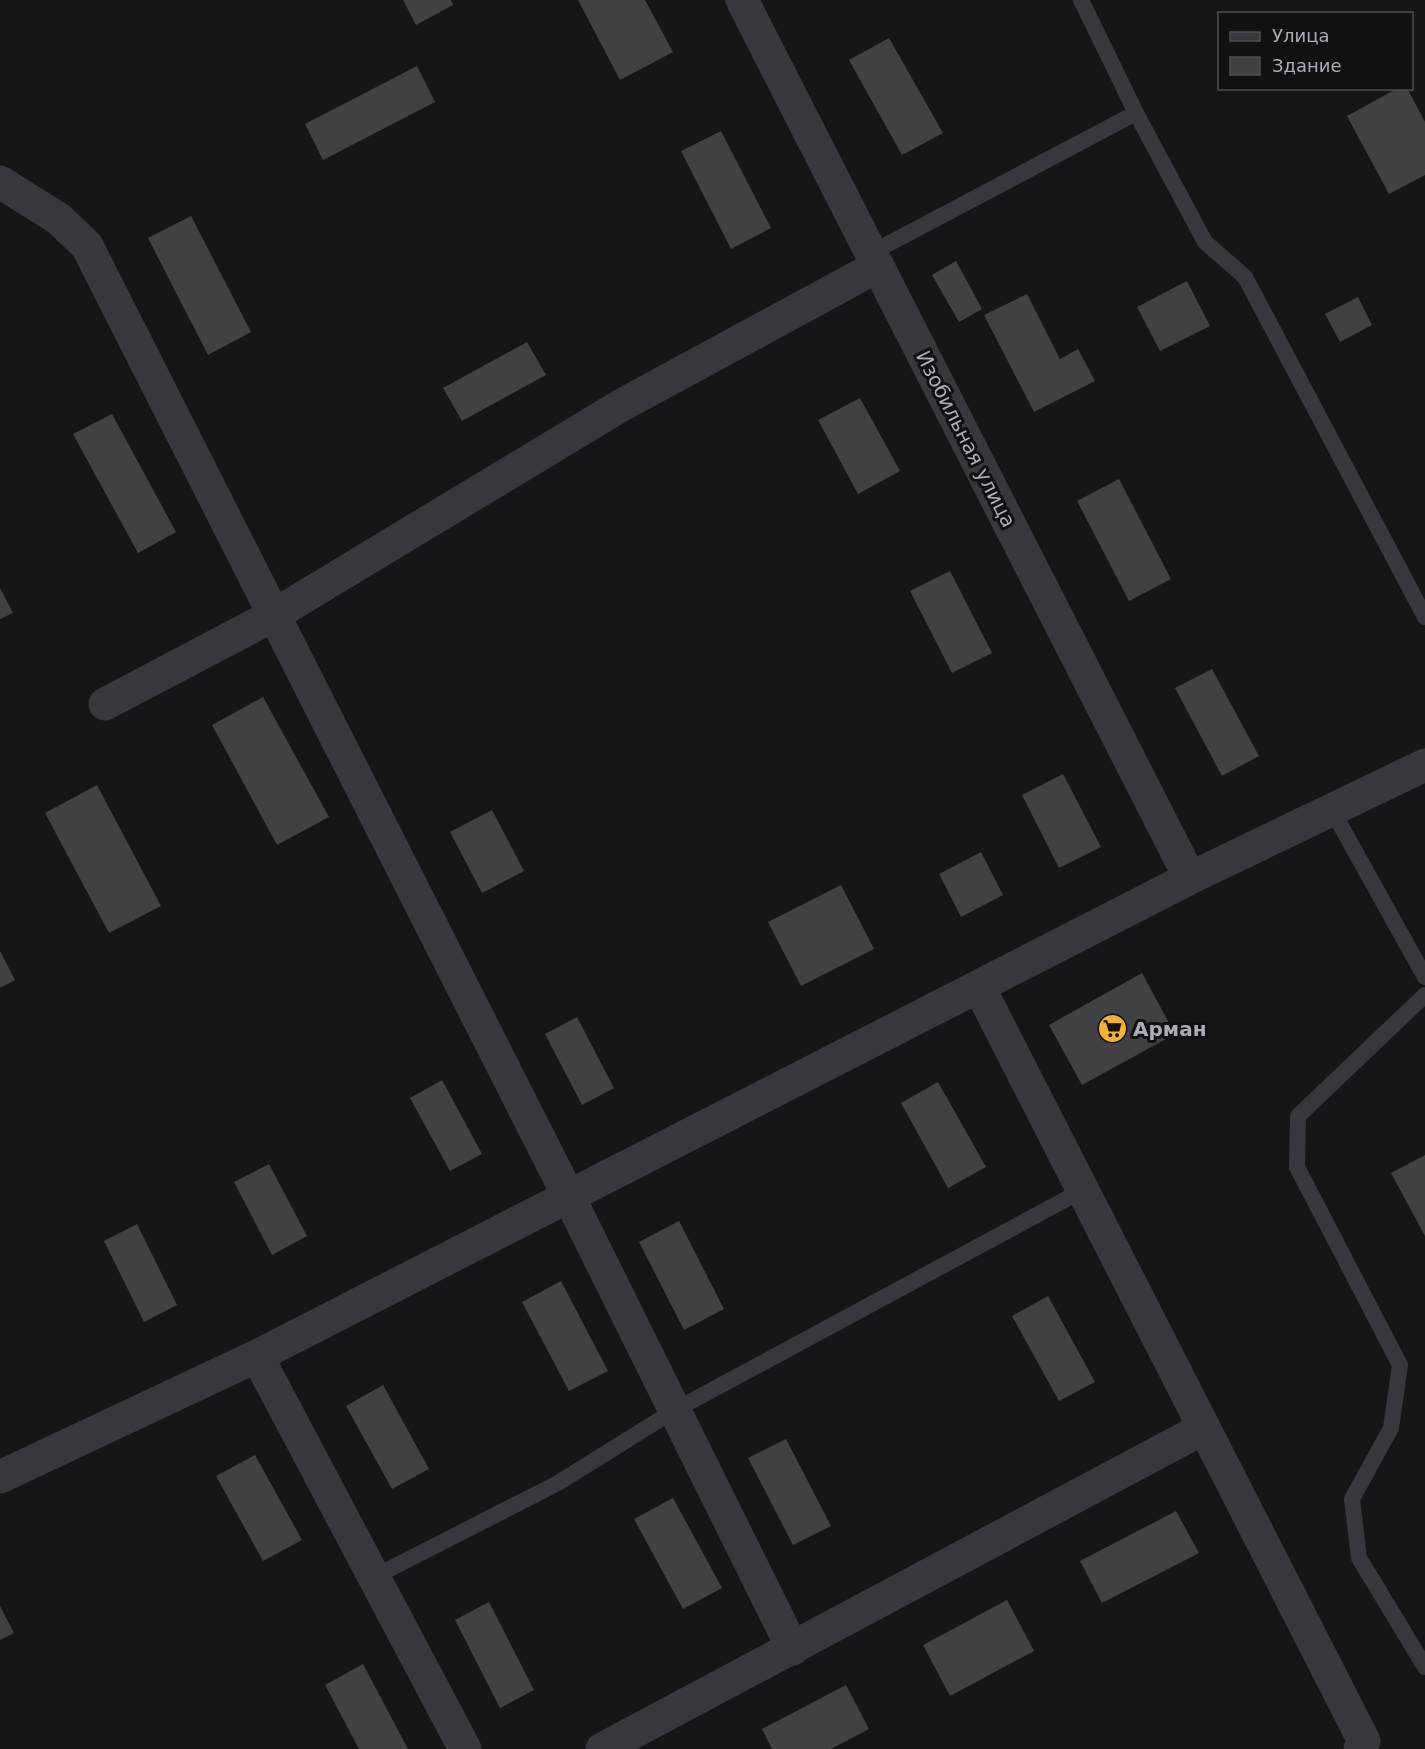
<svg xmlns="http://www.w3.org/2000/svg" width="1425" height="1749" font-family="'DejaVu Sans',sans-serif">
  <rect width="100%" height="100%" fill="#161618"/>
  <g fill="#404145">
    <path d="M 403,0 L 451,0 L 453,5 L 416,25 Z"/>
    <path d="M 578,0 L 645,0 L 673,52 L 620,80 Z"/>
    <path d="M 889,38 L 943,133 L 902,155 L 849,60 Z"/>
    <path d="M 417,66 L 435,102 L 323,160 L 305,124 Z"/>
    <path d="M 1398,88 L 1407,88 L 1425,122 L 1425,175 L 1389,194 L 1347,116 Z"/>
    <path d="M 721,131 L 771,228 L 731,249 L 681,151 Z"/>
    <path d="M 191,216 L 251,332 L 208,355 L 148,238 Z"/>
    <path d="M 956,261 L 982,309 L 959,322 L 932,275 Z"/>
    <path d="M 1187,281 L 1210,326 L 1160,351 L 1137,307 Z"/>
    <path d="M 1027,294 L 1060,359 L 1078,349 L 1095,381 L 1034,412 L 984,315 Z"/>
    <path d="M 1358,297 L 1372,325 L 1340,342 L 1325,314 Z"/>
    <path d="M 527,342 L 546,375 L 462,421 L 443,388 Z"/>
    <path d="M 860,398 L 900,471 L 858,494 L 818,420 Z"/>
    <path d="M 112,414 L 176,532 L 138,553 L 73,434 Z"/>
    <path d="M 1119,479 L 1171,579 L 1129,601 L 1077,501 Z"/>
    <path d="M 950,571 L 992,653 L 952,673 L 910,591 Z"/>
    <path d="M 0,588 L 13,613 L 0,619 Z"/>
    <path d="M 1212,669 L 1259,756 L 1222,776 L 1175,688 Z"/>
    <path d="M 263,697 L 329,817 L 277,845 L 212,725 Z"/>
    <path d="M 1063,774 L 1101,847 L 1059,868 L 1022,795 Z"/>
    <path d="M 97,785 L 161,906 L 109,933 L 45,813 Z"/>
    <path d="M 492,810 L 524,871 L 482,893 L 450,832 Z"/>
    <path d="M 981,852 L 1003,895 L 961,917 L 939,874 Z"/>
    <path d="M 841,885 L 874,949 L 801,986 L 768,922 Z"/>
    <path d="M 0,951 L 15,980 L 0,988 Z"/>
    <path d="M 1142,973 L 1175,1034 L 1082,1085 L 1049,1025 Z"/>
    <path d="M 577,1017 L 614,1088 L 582,1105 L 545,1034 Z"/>
    <path d="M 442,1080 L 482,1154 L 450,1171 L 410,1098 Z"/>
    <path d="M 938,1082 L 986,1167 L 948,1188 L 901,1103 Z"/>
    <path d="M 1425,1155 L 1425,1236 L 1391,1173 Z"/>
    <path d="M 269,1164 L 307,1236 L 272,1255 L 234,1182 Z"/>
    <path d="M 679,1221 L 724,1309 L 684,1330 L 639,1242 Z"/>
    <path d="M 137,1224 L 177,1305 L 144,1322 L 104,1241 Z"/>
    <path d="M 561,1281 L 608,1371 L 569,1391 L 522,1302 Z"/>
    <path d="M 1048,1296 L 1095,1382 L 1059,1401 L 1012,1316 Z"/>
    <path d="M 383,1385 L 429,1469 L 392,1489 L 346,1406 Z"/>
    <path d="M 786,1439 L 831,1526 L 793,1545 L 748,1458 Z"/>
    <path d="M 255,1455 L 302,1540 L 263,1561 L 216,1476 Z"/>
    <path d="M 673,1498 L 722,1588 L 683,1609 L 634,1519 Z"/>
    <path d="M 1176,1511 L 1199,1553 L 1102,1603 L 1080,1561 Z"/>
    <path d="M 1007,1600 L 1034,1651 L 950,1696 L 923,1645 Z"/>
    <path d="M 489,1602 L 534,1690 L 500,1708 L 455,1620 Z"/>
    <path d="M 0,1606 L 14,1633 L 0,1640 Z"/>
    <path d="M 363,1664 L 408,1749 L 359,1749 L 325,1685 Z"/>
    <path d="M 846,1685 L 869,1729 L 831,1749 L 772,1749 L 762,1729 Z"/>
  </g>
  <g fill="none" stroke-linecap="round" stroke-linejoin="round">
    <g stroke="#37383d" stroke-width="16">
      <path d="M 1081,0 L 1136,113 L 1205,242 L 1245,277 L 1425,617"/>
      <path d="M 871,253 L 1136,113"/>
      <path d="M 1332,810 L 1425,977"/>
      <path d="M 1425,995 L 1298,1116 L 1297,1167 L 1400,1365 L 1391,1428 L 1352,1499 L 1359,1558 L 1425,1667"/>
      <path d="M 374,1577 L 558,1483 L 675,1410 L 1083,1190"/>
    </g>
    <g stroke="#37383d" stroke-width="33">
      <path d="M 742,0 L 1190,878"/>
      <path d="M 0,182 L 59,219 L 87,246 L 569,1197 L 793,1649"/>
      <path d="M 105,704 L 274,615 L 620,406 L 878,266"/>
      <path d="M 979,987 L 1364,1741 L 1360,1749"/>
      <path d="M 257,1356 L 465,1749"/>
      <path d="M 0,1477 L 257,1356 L 1190,878 L 1425,765"/>
      <path d="M 602,1749 L 1204,1428"/>
    </g>
  </g>
  <defs>
    <symbol id="supermarket-disc" viewBox="-11 -11 22 22"><circle r="9.5" fill="#f2b134" stroke="#111113"/><path d="M-6-5.5h2.5l.6 2H6L4.5 2H-2.5L-4.4-4H-6ZM-1.5 3.2a1.3 1.3 0 1 0 .1 0ZM3 3.2a1.3 1.3 0 1 0 .1 0Z" fill="#111"/></symbol>
  </defs>
  <g fill-rule="evenodd">
    <use href="#supermarket-disc" x="1096" y="1012" width="33" height="33"/>
  </g>
  <g text-anchor="middle" dominant-baseline="central" stroke-width="6" stroke-linejoin="round" paint-order="stroke">
    <g font-size="20" fill="#a8adb8" stroke="#111113">
      <text transform="translate(966 439) rotate(63)">Изобильная улица</text>
    </g>
    <g font-size="20" font-weight="bold" fill="#a8adb8" stroke="#111113" text-anchor="start">
      <text x="1133" y="1029">Арман</text>
    </g>
  </g>
  <rect x="1218" y="12" width="195" height="78" fill="#111113" stroke="#4d4f55" stroke-width="1.5"/>
  <rect x="1230" y="32" width="30" height="9" fill="#37383d" stroke="#4d4f55" stroke-width="1.5"/>
  <text x="1272" y="42" font-size="18" fill="#a8adb8">Улица</text>
  <rect x="1230" y="57" width="30" height="18" fill="#404145" stroke="#4d4f55" stroke-width="1.5"/>
  <text x="1272" y="72" font-size="18" fill="#a8adb8">Здание</text>
</svg>
